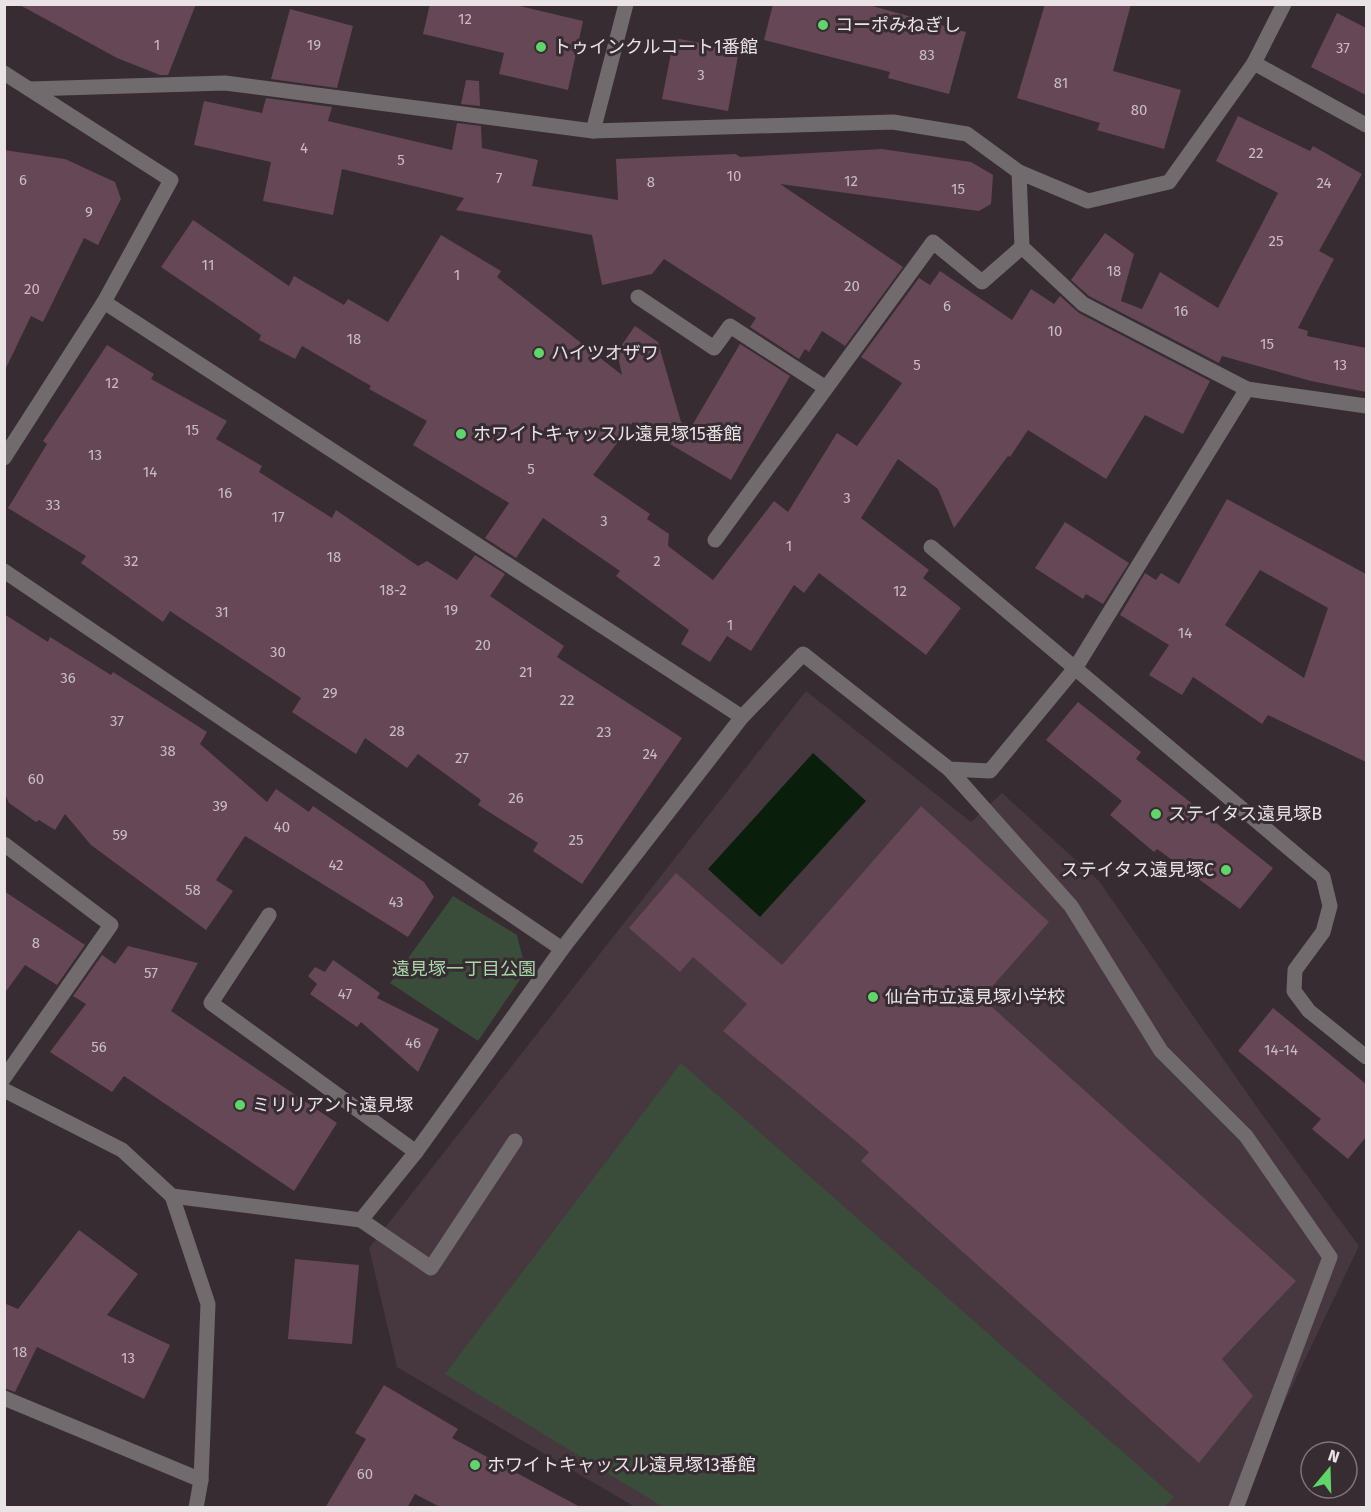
<svg xmlns="http://www.w3.org/2000/svg" width="1371" height="1512" font-family="'Fira Sans','Noto Sans JP',sans-serif">
  <rect width="100%" height="100%" fill="#372c31"/>
  <path fill="#47373f" d="M 806,691 L 971,822 L 1002,793 L 1099,881 L 1261,1113 L 1359,1246 L 1234,1508 L 635,1507 L 397,1367 L 369,1248 Z"/>
  <g fill="#3a4c3a">
    <path d="M 453,896 L 517,935 L 526,971 L 478,1041 L 390,983 Z"/>
    <path d="M 681,1063 L 1174,1497 L 1165,1507 L 663,1507 L 445,1374 Z"/>
  </g>
  <path fill="#0a1f0b" d="M 813,753 L 866,801 L 760,917 L 708,869 Z"/>
  <g fill="#654756" fill-rule="evenodd">
    <path d="M 18,4 L 196,4 L 168,75 L 160,75 L 117,58 Z"/>
    <path d="M 430,4 L 511,4 L 583,21 L 568,90 L 499,74 L 504,53 L 423,34 Z"/>
    <path d="M 773,4 L 865,4 L 966,32 L 949,94 L 888,78 L 890,72 L 764,40 Z"/>
    <path d="M 1045,4 L 1131,4 L 1113,71 L 1181,90 L 1164,149 L 1097,130 L 1100,123 L 1017,98 Z"/>
    <path d="M 290,9 L 353,26 L 337,88 L 271,79 Z"/>
    <path d="M 1337,13 L 1366,28 L 1366,95 L 1311,67 Z"/>
    <path d="M 674,38 L 739,50 L 728,111 L 662,99 Z"/>
    <path d="M 466,80 L 479,81 L 480,106 L 461,104 Z"/>
    <path d="M 266,98 L 332,107 L 328,121 L 452,150 L 457,123 L 481,126 L 482,148 L 538,160 L 532,186 L 618,200 L 616,159 L 736,154 L 740,157 L 882,149 L 971,162 L 993,175 L 991,204 L 979,211 L 780,184 L 903,267 L 845,346 L 822,331 L 809,352 L 805,349 L 799,359 L 750,327 L 756,318 L 664,259 L 652,274 L 602,285 L 592,235 L 456,210 L 464,198 L 342,169 L 333,215 L 263,201 L 271,162 L 194,145 L 204,101 L 262,113 Z"/>
    <path d="M 1238,116 L 1310,151 L 1313,146 L 1362,174 L 1319,251 L 1334,259 L 1298,328 L 1308,331 L 1307,336 L 1366,348 L 1366,392 L 1311,381 L 1222,356 L 1219,363 L 1089,296 L 1071,280 L 1105,233 L 1134,254 L 1121,301 L 1142,309 L 1160,272 L 1218,308 L 1278,193 L 1216,161 Z"/>
    <path d="M 4,150 L 65,159 L 115,182 L 121,199 L 98,245 L 84,238 L 43,322 L 31,316 L 4,372 Z"/>
    <path d="M 193,220 L 289,286 L 294,276 L 344,305 L 348,299 L 388,322 L 441,235 L 501,271 L 497,277 L 622,375 L 617,352 L 635,326 L 658,342 L 681,422 L 690,429 L 740,344 L 790,376 L 731,480 L 633,422 L 593,475 L 650,514 L 647,519 L 669,534 L 668,546 L 713,580 L 774,501 L 788,512 L 837,433 L 857,446 L 902,383 L 861,357 L 919,278 L 930,285 L 940,271 L 1012,320 L 1031,289 L 1054,304 L 1060,296 L 1079,313 L 1210,381 L 1183,434 L 1145,415 L 1106,479 L 1028,430 L 1010,457 L 1008,456 L 954,528 L 938,489 L 898,459 L 861,518 L 929,570 L 923,578 L 961,608 L 926,655 L 819,573 L 804,593 L 794,585 L 751,651 L 727,636 L 710,662 L 681,644 L 689,630 L 616,576 L 620,571 L 543,518 L 516,558 L 485,538 L 509,503 L 413,445 L 427,421 L 369,389 L 371,386 L 302,346 L 295,359 L 259,340 L 261,335 L 161,267 Z"/>
    <path d="M 107,345 L 154,374 L 151,379 L 227,421 L 216,439 L 262,466 L 259,472 L 332,518 L 336,510 L 418,566 L 427,561 L 457,580 L 475,555 L 505,574 L 490,596 L 564,646 L 557,657 L 682,738 L 582,884 L 533,851 L 538,843 L 478,805 L 481,800 L 418,754 L 407,768 L 365,738 L 356,754 L 292,712 L 301,698 L 170,611 L 163,622 L 81,563 L 86,556 L 8,508 L 47,444 L 43,441 Z"/>
    <path d="M 1227,499 L 1366,574 L 1366,762 L 1268,715 L 1262,724 L 1193,677 L 1182,695 L 1149,675 L 1169,645 L 1120,615 L 1145,573 L 1156,580 L 1161,573 L 1179,584 ZM 1260,570 L 1328,608 L 1304,678 L 1225,625 Z"/>
    <path d="M 1065,522 L 1129,563 L 1103,604 L 1086,594 L 1083,599 L 1035,568 Z"/>
    <path d="M 4,614 L 48,642 L 50,637 L 111,675 L 113,672 L 207,732 L 200,744 L 267,802 L 276,789 L 309,812 L 313,806 L 424,882 L 434,897 L 408,937 L 245,836 L 216,880 L 233,891 L 206,930 L 91,845 L 65,814 L 55,830 L 39,820 L 36,822 L 9,803 L 4,792 Z"/>
    <path d="M 1078,702 L 1141,752 L 1136,759 L 1273,868 L 1240,909 L 1157,849 L 1154,852 L 1110,815 L 1122,801 L 1046,740 Z"/>
    <path d="M 921,806 L 1049,922 L 982,998 L 1296,1281 L 1222,1359 L 1253,1396 L 1199,1463 L 861,1161 L 869,1152 L 723,1031 L 747,1004 L 693,957 L 680,972 L 629,928 L 676,873 L 782,965 Z"/>
    <path d="M 4,891 L 85,945 L 57,985 L 25,965 L 4,994 Z"/>
    <path d="M 128,946 L 198,963 L 171,1011 L 337,1123 L 294,1191 L 124,1076 L 112,1092 L 50,1052 L 86,1004 L 73,996 L 102,955 L 115,964 Z"/>
    <path d="M 333,960 L 380,993 L 377,998 L 439,1029 L 418,1072 L 361,1022 L 357,1027 L 310,994 L 317,984 L 308,976 L 315,967 L 325,972 Z"/>
    <path d="M 1273,1008 L 1366,1084 L 1366,1137 L 1348,1159 L 1312,1129 L 1321,1119 L 1238,1051 Z"/>
    <path d="M 79,1230 L 138,1274 L 107,1315 L 170,1345 L 144,1399 L 37,1347 L 15,1392 L 4,1388 L 4,1303 L 18,1309 Z"/>
    <path d="M 295,1259 L 359,1265 L 352,1344 L 288,1339 Z"/>
    <path d="M 384,1385 L 458,1429 L 452,1438 L 582,1508 L 442,1508 L 415,1494 L 407,1508 L 325,1508 L 366,1439 L 355,1433 Z"/>
  </g>
  <g fill="none" stroke-linecap="round" stroke-linejoin="round">
    <g stroke="#716b6e" stroke-width="15">
      <path d="M 949,769 L 1071,906 L 1161,1051 L 1246,1136 L 1330,1257 L 1236,1508"/>
      <path d="M 269,915 L 211,1003 L 416,1152"/>
      <path d="M 361,1220 L 431,1268 L 515,1141"/>
      <path d="M 4,1398 L 201,1480"/>
    </g>
    <g stroke="#716b6e" stroke-width="15">
      <path d="M 1254,63 L 1366,125"/>
      <path d="M 4,73 L 171,180 L 104,302 L 4,458"/>
      <path d="M 30,89 L 225,83 L 593,131 L 893,122 L 967,134 L 1019,172 L 1022,247 L 1083,304 L 1247,389 L 1366,406"/>
      <path d="M 593,131 L 626,4"/>
      <path d="M 1019,172 L 1088,201 L 1169,182 L 1254,63 L 1284,4"/>
      <path d="M 638,297 L 714,348 L 730,326 L 826,388"/>
      <path d="M 104,302 L 742,717"/>
      <path d="M 715,540 L 933,242 L 982,282 L 1022,247"/>
      <path d="M 931,547 L 1323,877 L 1330,906 L 1323,932 L 1295,970 L 1294,991 L 1309,1011 L 1366,1057"/>
      <path d="M 4,571 L 562,949"/>
      <path d="M 4,844 L 111,925 L 4,1078"/>
      <path d="M 4,1090 L 122,1150 L 172,1196 L 208,1304 L 201,1480 L 196,1508"/>
      <path d="M 172,1196 L 361,1220 L 416,1152 L 562,949 L 742,717 L 803,654 L 949,769 L 990,771 L 1076,667 L 1247,389"/>
    </g>
  </g>
  <g fill="#60d56a" stroke="#372c31" stroke-width="2">
    <circle cx="823" cy="25" r="6"/>
    <circle cx="541" cy="47" r="6"/>
    <circle cx="539" cy="353" r="6"/>
    <circle cx="461" cy="434" r="6"/>
    <circle cx="1156" cy="814" r="6"/>
    <circle cx="1226" cy="870" r="6"/>
    <circle cx="873" cy="997" r="6"/>
    <circle cx="240" cy="1105" r="6"/>
    <circle cx="475" cy="1465" r="6"/>
  </g>
  <g text-anchor="middle" dominant-baseline="central" stroke-width="6" stroke-linejoin="round" paint-order="stroke">
    <g font-size="15" fill="#c9bcc2">
      <text x="465" y="19">12</text>
      <text x="157" y="45">1</text>
      <text x="314" y="45">19</text>
      <text x="1343" y="48">37</text>
      <text x="927" y="55">83</text>
      <text x="701" y="75">3</text>
      <text x="1061" y="83">81</text>
      <text x="1139" y="110">80</text>
      <text x="304" y="148">4</text>
      <text x="1256" y="153">22</text>
      <text x="401" y="160">5</text>
      <text x="734" y="176">10</text>
      <text x="499" y="178">7</text>
      <text x="23" y="180">6</text>
      <text x="851" y="181">12</text>
      <text x="651" y="182">8</text>
      <text x="1324" y="183">24</text>
      <text x="958" y="189">15</text>
      <text x="89" y="212">9</text>
      <text x="1276" y="241">25</text>
      <text x="208" y="265">11</text>
      <text x="1114" y="271">18</text>
      <text x="457" y="275">1</text>
      <text x="852" y="286">20</text>
      <text x="32" y="289">20</text>
      <text x="947" y="306">6</text>
      <text x="1181" y="311">16</text>
      <text x="1055" y="331">10</text>
      <text x="354" y="339">18</text>
      <text x="1267" y="344">15</text>
      <text x="917" y="365">5</text>
      <text x="1340" y="365">13</text>
      <text x="112" y="383">12</text>
      <text x="192" y="430">15</text>
      <text x="95" y="455">13</text>
      <text x="531" y="469">5</text>
      <text x="150" y="472">14</text>
      <text x="225" y="493">16</text>
      <text x="847" y="498">3</text>
      <text x="53" y="505">33</text>
      <text x="278" y="517">17</text>
      <text x="604" y="521">3</text>
      <text x="789" y="546">1</text>
      <text x="334" y="557">18</text>
      <text x="131" y="561">32</text>
      <text x="657" y="561">2</text>
      <text x="393" y="590">18-2</text>
      <text x="900" y="591">12</text>
      <text x="451" y="610">19</text>
      <text x="222" y="612">31</text>
      <text x="730" y="625">1</text>
      <text x="1185" y="633">14</text>
      <text x="483" y="645">20</text>
      <text x="278" y="652">30</text>
      <text x="526" y="672">21</text>
      <text x="68" y="678">36</text>
      <text x="330" y="693">29</text>
      <text x="567" y="700">22</text>
      <text x="117" y="721">37</text>
      <text x="397" y="731">28</text>
      <text x="604" y="732">23</text>
      <text x="168" y="751">38</text>
      <text x="650" y="754">24</text>
      <text x="462" y="758">27</text>
      <text x="36" y="779">60</text>
      <text x="516" y="798">26</text>
      <text x="220" y="806">39</text>
      <text x="282" y="827">40</text>
      <text x="120" y="835">59</text>
      <text x="576" y="840">25</text>
      <text x="336" y="865">42</text>
      <text x="193" y="890">58</text>
      <text x="396" y="902">43</text>
      <text x="36" y="943">8</text>
      <text x="151" y="973">57</text>
      <text x="345" y="994">47</text>
      <text x="413" y="1043">46</text>
      <text x="99" y="1047">56</text>
      <text x="1281" y="1050">14-14</text>
      <text x="20" y="1352">18</text>
      <text x="128" y="1358">13</text>
      <text x="365" y="1474">60</text>
    </g>
    <g font-size="18" fill="#eae3e6" stroke="#372c31" text-anchor="start">
      <text x="835" y="25">コーポみねぎし</text>
      <text x="553" y="47">トゥインクルコート1番館</text>
      <text x="551" y="353">ハイツオザワ</text>
      <text x="473" y="434">ホワイトキャッスル遠見塚15番館</text>
      <text x="1168" y="814">ステイタス遠見塚B</text>
      <text x="1214" y="870" text-anchor="end">ステイタス遠見塚C</text>
      <text x="885" y="997">仙台市立遠見塚小学校</text>
      <text x="252" y="1105">ミリリアント遠見塚</text>
      <text x="487" y="1465">ホワイトキャッスル遠見塚13番館</text>
    </g>
    <g font-size="18" fill="#aad6ab" stroke="#372c31">
      <text x="464" y="969">遠見塚一丁目公園</text>
    </g>
  </g>
  <rect width="1371" height="1512" fill="none" stroke="#eae3e6" stroke-width="12"/>
  <g transform="translate(1329 1470) rotate(19)"><circle r="28" fill="#372c31" stroke="#7f7579" stroke-width="1.5"/>
  <path d="M0-4.5L10 22L0 15L-10 22Z" fill="#60d56a"/>
  <text y="-9" font-size="16" font-weight="bold" text-anchor="middle" fill="#eae3e6">N</text>
  </g>
</svg>
